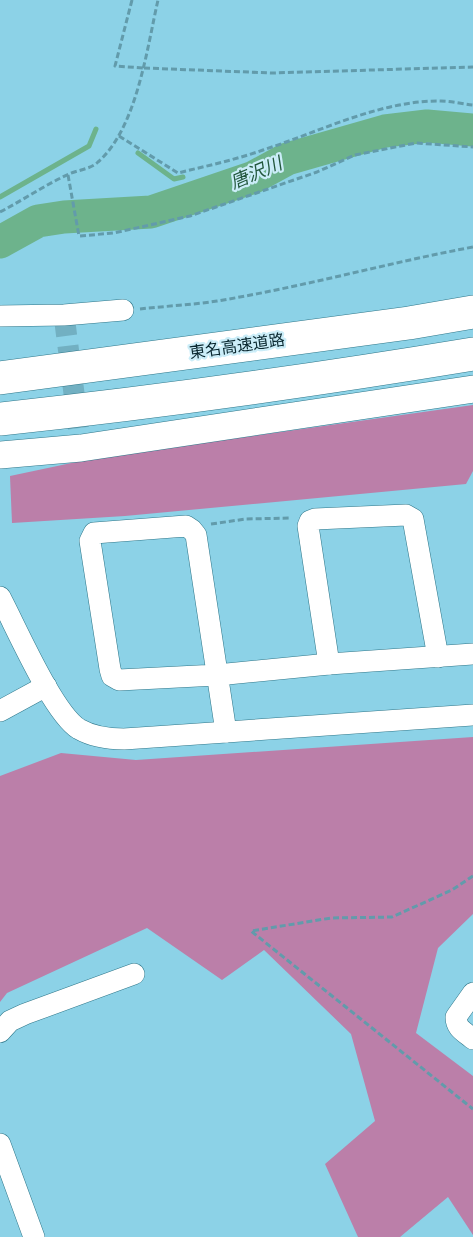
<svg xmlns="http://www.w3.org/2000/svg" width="473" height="1237" font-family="Arial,'Noto Sans JP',sans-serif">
  <rect width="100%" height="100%" fill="#8cd2e7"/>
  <g fill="#bb7fa9">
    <path d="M 473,405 L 473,471 L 466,484 L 125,516 L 12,523 L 10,476 L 95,458 Z"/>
    <path d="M 473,737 L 473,914 L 438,948 L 416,1033 L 473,1076 L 473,1235 L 448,1197 L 400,1237 L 358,1237 L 325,1164 L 375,1121 L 351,1034 L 264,950 L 222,980 L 147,928 L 7,993 L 0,1002 L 0,776 L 61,753 L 136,760 Z"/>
  </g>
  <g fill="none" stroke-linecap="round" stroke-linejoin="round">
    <g stroke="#6db38c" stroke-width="5">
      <path d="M 138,153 L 174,179 L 183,177"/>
      <path d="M 0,197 L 89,146 L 96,129"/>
    </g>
    <path stroke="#6db38c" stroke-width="33" d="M 0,242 L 38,221 L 64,217 L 151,212 L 254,177 L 287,159 L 385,131 L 427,126 L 473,130"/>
    <path stroke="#72b0c2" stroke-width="21" stroke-dasharray="21 10" stroke-linecap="butt" d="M 64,315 L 81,448"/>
    <defs>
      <g id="minor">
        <path d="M 0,316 L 64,315 L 123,310"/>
        <path d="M 0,597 C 16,627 53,713 79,729 C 93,737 107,739 124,739 L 473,715"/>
        <path d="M 329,664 L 308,526 L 310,521 L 315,519 L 406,515 L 413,519 L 438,657"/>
        <path d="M 0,711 L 46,686"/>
        <path d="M 226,732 L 196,535 L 192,530 L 186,526 L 94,533 L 90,541 L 110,669 L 112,676 L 119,680 L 217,675 L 329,664 L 473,654"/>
        <path d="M 473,993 L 456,1017 C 456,1029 465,1032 473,1039"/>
        <path d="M 0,1032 L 10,1021 L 25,1014 L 134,974"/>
        <path d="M 0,1144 L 34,1237"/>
      </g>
      <path id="tertiary" d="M 0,455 L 81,448 L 473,389"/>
      <g id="motorway">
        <path d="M 0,378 L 409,323 L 473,312"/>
        <path d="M 0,419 C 158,402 316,380 473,354"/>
      </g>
    </defs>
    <use href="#minor" stroke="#2f778a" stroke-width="22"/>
    <use href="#tertiary" stroke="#2f778a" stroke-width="28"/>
    <use href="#motorway" stroke="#2f778a" stroke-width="34"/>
    <g stroke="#629bab" stroke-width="3" stroke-dasharray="6 3" stroke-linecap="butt">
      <path d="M 132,0 L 115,66 L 144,68"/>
      <path d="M 144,68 L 272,73 L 473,67"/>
      <path d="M 119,136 L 178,173 C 206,166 235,160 263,150 C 319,132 381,100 441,101 C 451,101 463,104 473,105"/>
      <path d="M 68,175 L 79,236 L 114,233 L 190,216 L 317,172 L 355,155 L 416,143 L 473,147"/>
      <path d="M 0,212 C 23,200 45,185 69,174 C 78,170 91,169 98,162 C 137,128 147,48 158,0"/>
      <path d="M 140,309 C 165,306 192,305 217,301 C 303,287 387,263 473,247"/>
      <path d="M 211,524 L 246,519 L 291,518"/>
      <path d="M 473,876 L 452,890 L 392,917 L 331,918 L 251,931 L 473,1109"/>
    </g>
    <use href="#minor" stroke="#fff" stroke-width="21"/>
    <use href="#tertiary" stroke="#fff" stroke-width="27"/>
    <use href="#motorway" stroke="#fff" stroke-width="33"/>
  </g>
  <g text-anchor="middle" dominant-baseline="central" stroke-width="4.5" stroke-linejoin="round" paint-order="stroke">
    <g font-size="16" fill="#09272f" stroke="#cbedf8">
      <text transform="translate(237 346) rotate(-8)">東名高速道路</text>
    </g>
    <g font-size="18" font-style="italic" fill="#22573c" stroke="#cbedf8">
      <text transform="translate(256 173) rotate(-23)">唐沢川</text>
    </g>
  </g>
</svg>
